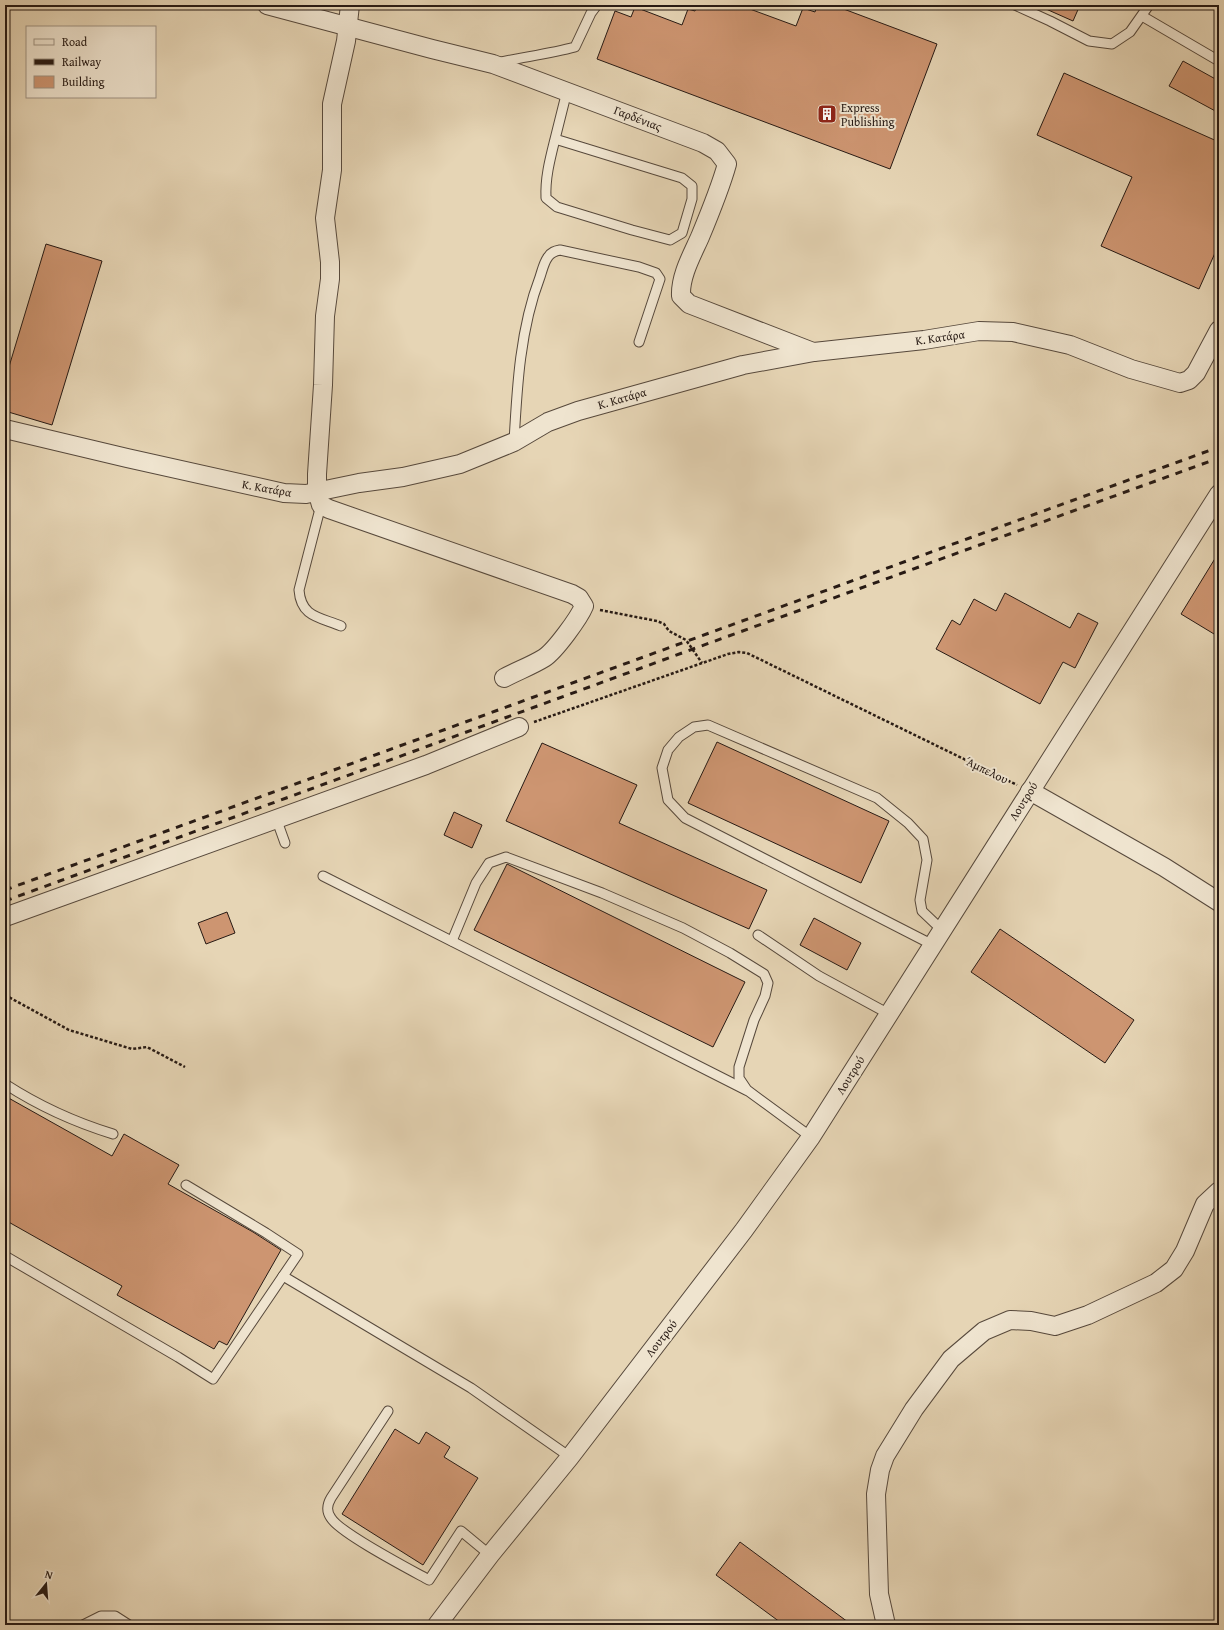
<svg xmlns="http://www.w3.org/2000/svg" width="1224" height="1630" font-family="'Gentium Book Plus',serif">
  <rect width="100%" height="100%" fill="#e6d5b5"/>
  <filter id="stains"><feTurbulence type="fractalNoise" baseFrequency=".005" numOctaves="4"/><feColorMatrix values="0 0 0 0 .2 0 0 0 0 .09 0 0 0 0 .02 0 0 0 .5 -.17"/></filter>
  <radialGradient id="worn" r=".72"><stop offset=".6" stop-color="#630" stop-opacity="0"/><stop offset="1" stop-color="#630" stop-opacity=".3"/></radialGradient>
  <g fill="#cd9571" stroke="#271a14">
    <path d="M 697,5 L 739,5 L 796,26 L 803,8 L 815,12 L 817,5 L 833,5 L 937,44 L 890,169 L 597,59 L 615,11 L 631,17 L 635,7 L 682,25 L 688,9 L 695,11 Z"/>
    <path d="M 1037,5 L 1080,5 L 1073,21 Z"/>
    <path d="M 1183,61 L 1219,81 L 1219,113 L 1169,86 Z"/>
    <path d="M 1064,73 L 1219,142 L 1219,244 L 1199,289 L 1101,246 L 1132,177 L 1037,135 Z"/>
    <path d="M 46,244 L 102,261 L 52,425 L 5,411 L 5,380 Z"/>
    <path d="M 1219,552 L 1219,637 L 1181,614 Z"/>
    <path d="M 1005,593 L 1070,628 L 1078,613 L 1098,623 L 1075,668 L 1063,662 L 1040,704 L 936,649 L 952,620 L 960,625 L 974,599 L 996,611 Z"/>
    <path d="M 717,742 L 889,821 L 861,883 L 688,803 Z"/>
    <path d="M 542,743 L 637,785 L 619,823 L 767,890 L 749,929 L 506,821 Z"/>
    <path d="M 454,812 L 482,825 L 472,848 L 444,835 Z"/>
    <path d="M 507,864 L 745,982 L 713,1047 L 474,930 Z"/>
    <path d="M 227,912 L 235,933 L 206,944 L 198,923 Z"/>
    <path d="M 814,918 L 861,943 L 847,970 L 800,945 Z"/>
    <path d="M 1000,929 L 1134,1020 L 1105,1063 L 971,972 Z"/>
    <path d="M 5,1096 L 112,1156 L 124,1134 L 179,1165 L 168,1184 L 253,1232 L 281,1250 L 227,1345 L 219,1341 L 214,1349 L 117,1295 L 122,1286 L 5,1220 Z"/>
    <path d="M 395,1429 L 419,1444 L 426,1432 L 450,1447 L 444,1457 L 478,1478 L 423,1565 L 342,1514 Z"/>
    <path d="M 740,1542 L 852,1625 L 784,1625 L 716,1575 Z"/>
  </g>
  <g fill="none" stroke-linecap="round" stroke-linejoin="round">
    <defs>
      <g id="lane">
        <path d="M 1015,5 L 1050,21 L 1089,41 L 1112,44 L 1130,32 L 1149,5"/>
        <path d="M 1142,16 L 1219,61"/>
        <path d="M 496,63 C 523,57 549,54 575,47 L 591,13 L 597,5"/>
        <path d="M 555,139 L 682,178 L 692,186 L 692,199 L 682,233 L 670,240 L 632,230 L 557,207 L 546,198 C 545,178 550,159 555,139 L 567,91"/>
        <path d="M 514,442 C 517,387 520,329 540,277 C 542,271 544,262 548,257 C 551,252 555,251 560,250 L 639,267 L 656,273 L 660,279 L 639,342"/>
        <path d="M 321,505 L 299,590 C 301,617 319,617 341,626"/>
        <path d="M 276,818 L 285,843"/>
        <path d="M 323,876 L 746,1090"/>
        <path d="M 758,935 L 819,976 L 889,1014"/>
        <path d="M 452,941 L 476,883 L 489,863 L 506,857 L 602,893 L 683,928 L 730,953 L 764,974 L 768,983 L 765,996 L 754,1020 L 739,1067 L 739,1078 L 747,1090 L 811,1137"/>
        <path d="M 933,945 L 685,818 L 668,800 L 662,768 L 668,750 L 679,737 L 694,727 L 708,725 L 877,798 L 908,823 L 923,839 L 927,860 L 920,900 L 922,911 L 942,930"/>
        <path d="M 5,1084 C 39,1106 74,1122 113,1134"/>
        <path d="M 5,1256 L 178,1357 L 213,1379 L 298,1254 L 266,1233 L 186,1185"/>
        <path d="M 283,1276 L 471,1388 L 570,1457"/>
        <path d="M 388,1411 L 331,1498 C 327,1505 326,1511 331,1518 C 340,1533 409,1569 429,1580 L 461,1531 L 490,1555"/>
        <path d="M 83,1625 L 101,1616 L 115,1616 L 129,1625"/>
      </g>
      <g id="street">
        <path d="M 267,5 L 432,49 L 493,64 L 703,143 L 717,151 L 727,164 C 720,189 710,213 700,237 C 692,255 680,276 681,296 L 689,304 L 813,352"/>
        <path d="M 350,5 L 346,41 L 332,104 L 332,170 L 325,218 L 330,262 L 330,279 L 325,316 L 323,385 L 317,474 L 317,491 L 321,505 L 329,509 L 572,594 L 579,598 L 584,606 C 579,618 555,651 544,658 C 531,666 517,671 504,678"/>
        <path d="M 5,429 L 127,458 L 284,493 L 306,494 L 359,483 L 403,477 L 460,464 L 514,442 L 548,422 L 578,411 L 743,365 L 814,352 L 924,340 L 979,331 L 1013,332 L 1070,345 L 1131,369 L 1180,383 L 1189,380 L 1196,373 L 1219,330"/>
        <path d="M 1030,791 L 1164,867 L 1219,902"/>
        <path d="M 5,917 L 426,765 L 519,727"/>
        <path d="M 437,1625 L 490,1555 L 570,1457 L 744,1230 L 811,1137 L 1219,494"/>
        <path d="M 886,1625 L 879,1594 L 876,1494 L 880,1470 L 885,1456 L 914,1409 L 951,1359 L 984,1331 L 1010,1320 L 1031,1321 L 1055,1326 L 1088,1315 L 1156,1283 L 1174,1269 L 1185,1251 L 1205,1204 L 1219,1191"/>
      </g>
    </defs>
    <use href="#lane" stroke="#57493c" stroke-width="11"/>
    <use href="#street" stroke="#57493c" stroke-width="20"/>
    <g stroke="#271a14" stroke-width="2.5" stroke-dasharray="3 2" stroke-linecap="butt">
      <path d="M 600,610 L 657,621 L 664,624 L 669,631 L 686,640 L 702,663"/>
      <path d="M 534,722 L 728,654 L 739,652 L 747,653 L 1017,785"/>
      <path d="M 5,995 L 69,1030 L 132,1049 L 147,1047 L 185,1067"/>
    </g>
    <use href="#lane" stroke="#efe4cf" stroke-width="9"/>
    <use href="#street" stroke="#efe4cf" stroke-width="18"/>
    <g stroke="#271a14" stroke-width="3" stroke-dasharray="7 7" stroke-linecap="butt">
      <path d="M 5,890 L 1219,447"/>
      <path d="M 5,901 L 693,649 L 1219,458"/>
    </g>
  </g>
  <defs>
    <symbol id="building-square" viewBox="-11 -11 22 22"><rect x="-9" y="-9" width="18" height="18" rx="4" fill="#8f2418" stroke="#efe4cf"/><path d="M-4-6H4V6H1V3H-1V6H-4ZM-2.5-4.3h1.7v1.8h-1.7ZM.8-4.3h1.7v1.8H.8ZM-2.5-1h1.7V.8h-1.7ZM.8-1h1.7V.8H.8Z" fill="#fff"/></symbol>
  </defs>
  <g fill-rule="evenodd">
    <use href="#building-square" x="816" y="103" width="22" height="22"/>
  </g>
  <g text-anchor="middle" dominant-baseline="central" stroke-width="4" stroke-linejoin="round" paint-order="stroke">
    <g font-size="12" fill="#271a14" stroke="#efe4cf" text-anchor="start">
      <text x="841" y="107">Express<tspan x="841" dy="14">Publishing</tspan></text>
    </g>
    <g font-size="12" fill="#271a14" stroke="#efe4cf">
      <text transform="translate(638 118) rotate(21)">Γαρδένιας</text>
      <text transform="translate(940 337) rotate(-8)">Κ. Κατάρα</text>
      <text transform="translate(622 398) rotate(-16)">Κ. Κατάρα</text>
      <text transform="translate(267 488) rotate(10)">Κ. Κατάρα</text>
      <text transform="translate(987 770) rotate(26)">Άμπελου</text>
      <text transform="translate(1023 801) rotate(-58)">Λουτρού</text>
      <text transform="translate(850 1075) rotate(-58)">Λουτρού</text>
      <text transform="translate(661 1338) rotate(-52)">Λουτρού</text>
    </g>
  </g>
  <rect width="1224" height="1630" fill="none" stroke="#e6d5b5" stroke-width="20"/>
  <rect x="6" y="6" width="1212" height="1618" fill="none" stroke="#271a14" stroke-width="2"/>
  <rect x="10" y="10" width="1204" height="1610" fill="none" stroke="#271a14"/>
  <rect x="26" y="26" width="130" height="72" fill="#efe4cf" stroke="#9f9384"/>
  <rect x="34" y="39" width="20" height="6" fill="#efe4cf" stroke="#9f9384"/>
  <text x="62" y="46" font-size="12" fill="#271a14">Road</text>
  <rect x="34" y="59" width="20" height="6" fill="#271a14" stroke="#9f9384"/>
  <text x="62" y="66" font-size="12" fill="#271a14">Railway</text>
  <rect x="34" y="76" width="20" height="12" fill="#cd9571" stroke="#9f9384"/>
  <text x="62" y="86" font-size="12" fill="#271a14">Building</text>
  <g transform="translate(46 1584) rotate(17)" stroke="#efe4cf" stroke-width="3" paint-order="stroke">
  <path d="M0-3L7 15L0 10L-7 15Z" fill="#271a14"/>
  <text y="-6" font-size="11" font-weight="bold" text-anchor="middle" fill="#271a14">N</text>
  </g>
  <rect width="100%" height="100%" filter="url(#stains)"/>
  <rect width="100%" height="100%" fill="url(#worn)"/>
</svg>
